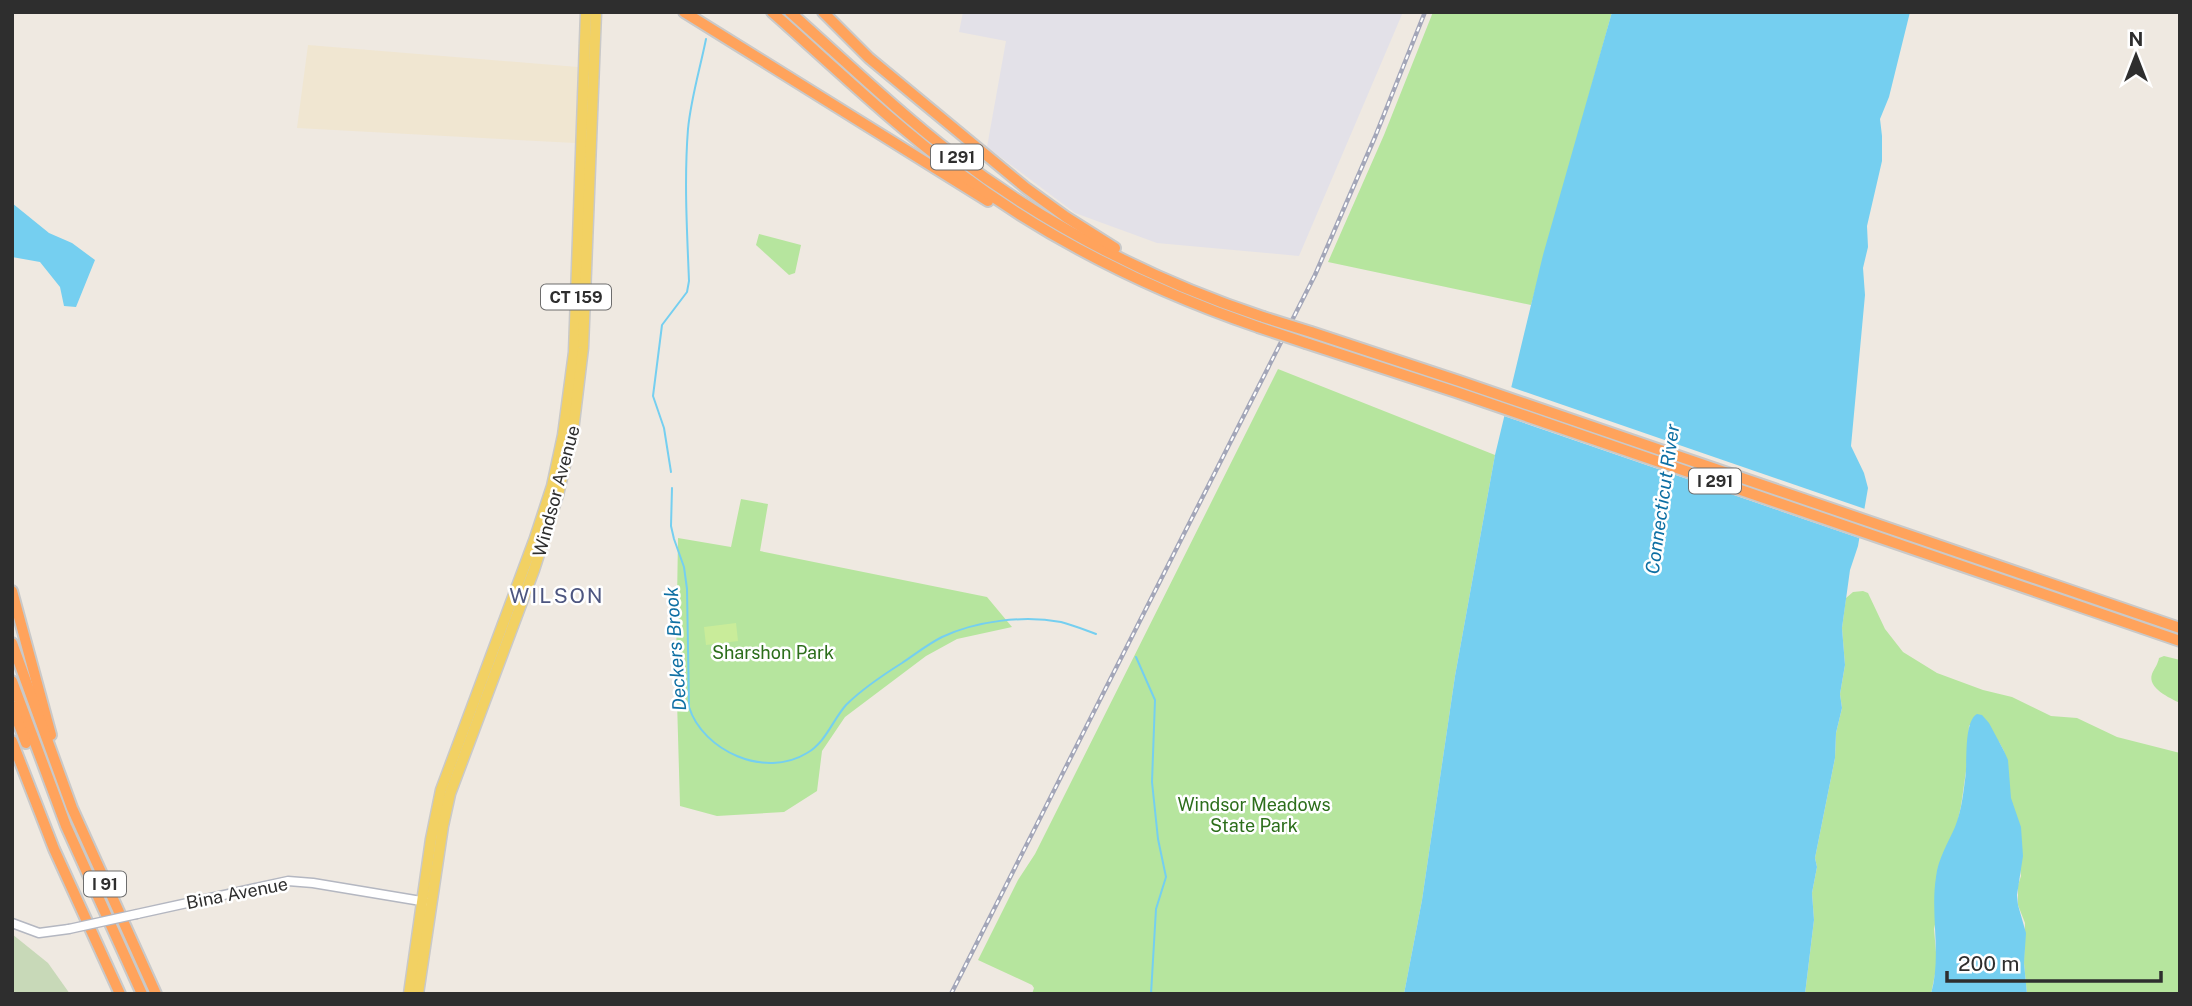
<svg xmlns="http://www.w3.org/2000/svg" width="2192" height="1006" font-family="'Public Sans',sans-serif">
  <rect width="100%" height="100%" fill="#efe9e1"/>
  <path fill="#e3e1e8" d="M 963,12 L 1403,12 L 1299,256 L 1157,243 L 1075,213 L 987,147 L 1006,41 L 959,32 Z"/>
  <path fill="#f0e6d1" d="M 308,45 L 578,67 L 575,143 L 297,128 Z"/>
  <g fill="#b6e59e">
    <path d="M 1433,12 L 1612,12 L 1531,305 L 1328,262 L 1384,135 Z"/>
    <path d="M 759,234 L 801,245 L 795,273 L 789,275 L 756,245 Z"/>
    <path d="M 1278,369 L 1495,455 L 1455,676 L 1422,900 L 1404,994 L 1032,994 L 1034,988 L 1032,985 L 978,960 L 1018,880 L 1035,854 Z"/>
    <path d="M 741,499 L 768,504 L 760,551 L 987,597 L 1012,627 L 957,639 L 926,656 L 845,717 L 822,751 L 817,791 L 784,812 L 717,816 L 680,806 L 676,665 L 678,538 L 731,547 Z"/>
    <path d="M 1863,591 L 1868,593 L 1885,629 L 1903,652 L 1937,673 L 1983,690 L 2012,697 L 2051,716 L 2077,718 L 2117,737 L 2180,753 L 2180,880 L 2178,901 L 2180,912 L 2180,994 L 2027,994 L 2024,963 L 2025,923 L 2018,905 L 2018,885 L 2021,876 L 2004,751 L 1999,742 L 1969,725 L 1967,764 L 1961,806 L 1934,929 L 1937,964 L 1931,994 L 1805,994 L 1814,920 L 1812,893 L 1817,867 L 1815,858 L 1835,758 L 1836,733 L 1842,708 L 1840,694 L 1845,665 L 1842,628 L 1846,598 L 1853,592 Z"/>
    <path d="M 2164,656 L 2180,660 L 2180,703 C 2170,698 2147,688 2152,674 C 2154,669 2158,664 2159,658 Z"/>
  </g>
  <path fill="#c8d9b8" d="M 12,934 L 48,963 L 70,994 L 12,994 Z"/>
  <path fill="#c9ec9a" d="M 736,623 L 738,641 L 706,645 L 704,627 Z"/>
  <g fill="#75cff0">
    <path d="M 1612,12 L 1910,12 L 1889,97 L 1880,119 L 1882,136 L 1882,161 L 1867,226 L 1868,247 L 1863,268 L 1865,295 L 1851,446 L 1864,473 L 1868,488 L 1858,546 L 1850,570 L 1842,628 L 1845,665 L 1840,694 L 1842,708 L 1836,733 L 1835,758 L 1815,858 L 1817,867 L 1812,893 L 1814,920 L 1805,994 L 1404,994 L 1422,900 L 1455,676 L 1495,455 L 1543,255 Z"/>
    <path d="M 12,203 L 49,233 L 72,243 L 95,260 L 76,307 L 64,306 L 60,287 L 40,262 L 12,257 Z"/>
    <path d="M 1977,714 L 1982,715 L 1989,723 L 2004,751 L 2008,760 L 2011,798 L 2021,827 L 2023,856 L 2017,895 L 2018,905 L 2026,933 L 2024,963 L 2027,994 L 1931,994 C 1942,955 1930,916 1936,877 C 1938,859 1948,843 1955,827 C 1961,812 1963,796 1965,780 C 1968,764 1963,722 1977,714 Z"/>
  </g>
  <path fill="#efe9e1" d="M 1508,386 L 1868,510 L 1862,539 L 1501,415 Z"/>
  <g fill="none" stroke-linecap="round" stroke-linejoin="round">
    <g stroke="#75cff0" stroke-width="2">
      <path d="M 671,472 L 664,428 L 653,396 L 662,325 L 687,292 L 689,281 C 687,230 684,180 688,129 C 691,98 700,69 706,39"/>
      <path d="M 672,488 L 671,526 L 674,539 L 684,567 L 687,589 L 689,707 C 703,751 765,779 807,753 C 826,742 832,721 846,705 C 862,689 883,675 902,663 C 914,655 928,644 942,637 C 976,621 1023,615 1061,622 C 1073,625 1085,630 1096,634"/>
      <path d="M 1136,657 L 1155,700 L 1152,782 L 1158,839 L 1166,877 L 1156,909 L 1151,994"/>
    </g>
    <defs>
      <g id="secondary">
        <path d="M 137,914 L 288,881 L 313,883 L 427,902"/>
        <path d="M 12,923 L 39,933 L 69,929"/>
      </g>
      <g id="primary">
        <path d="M 409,994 L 431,839 L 441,790 L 535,538 L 552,486 L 563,435 L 574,352 L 586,12"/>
        <path d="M 418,994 L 443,826 L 450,794 L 534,570 L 558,495 L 573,431 L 583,348 L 596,12"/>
      </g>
      <g id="highway">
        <path d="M 684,12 L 988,201"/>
        <path d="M 772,12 C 833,66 892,123 958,172 C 1049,240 1150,290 1258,327"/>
        <path d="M 790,12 C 844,60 897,111 954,155 C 1047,226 1152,280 1263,317"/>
        <path d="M 823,12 L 869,58 L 1026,188 L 1066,217 L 1115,248"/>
        <path d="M 1311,332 L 1459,381 L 2180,628"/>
        <path d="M 1306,343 L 1456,392 L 2180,641"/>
        <path d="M 12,591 L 51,735"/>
        <path d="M 12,643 L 72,808 L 156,994"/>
        <path d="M 12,681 L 66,826 L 142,994"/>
        <path d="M 12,706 L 26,743"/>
        <path d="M 12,741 L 54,849 L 120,994"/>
      </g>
    </defs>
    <use href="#secondary" stroke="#b4b7c1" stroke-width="11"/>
    <use href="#primary" stroke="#c9c9c9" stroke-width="13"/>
    <use href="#highway" stroke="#c9c9c9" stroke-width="14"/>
    <use href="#secondary" stroke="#fff" stroke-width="8"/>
    <use href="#primary" stroke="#f2d163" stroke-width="10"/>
    <use href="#highway" stroke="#ffa35c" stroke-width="10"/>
    <defs>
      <path id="rail" d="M 951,994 L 1315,275 L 1375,137 L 1425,12"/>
    </defs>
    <use href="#rail" stroke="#a3a6b8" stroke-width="4.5"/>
    <use href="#rail" stroke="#fff" stroke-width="2" stroke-dasharray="5" stroke-linecap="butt"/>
    <defs>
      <path id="secondary-bridge" d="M 69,929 L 137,914"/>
      <g id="highway-bridge">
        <path d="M 1263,317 L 1311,332"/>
        <path d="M 1258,327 L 1306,343"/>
      </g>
    </defs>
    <use href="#secondary-bridge" stroke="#b4b7c1" stroke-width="11" stroke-linecap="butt"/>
    <use href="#highway-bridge" stroke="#c9c9c9" stroke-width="14" stroke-linecap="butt"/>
    <use href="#secondary-bridge" stroke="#fff" stroke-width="8"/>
    <use href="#highway-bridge" stroke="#ffa35c" stroke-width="10"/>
  </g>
  <g text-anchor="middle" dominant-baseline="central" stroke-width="5" stroke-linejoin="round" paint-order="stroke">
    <g fill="#fff" stroke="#6d6d6d" stroke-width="2">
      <rect x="931" y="144.5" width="52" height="25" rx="5"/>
      <rect x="541" y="284.5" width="70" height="25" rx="5"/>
      <rect x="1689" y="468.5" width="52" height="25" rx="5"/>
      <rect x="84" y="871.5" width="42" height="25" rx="5"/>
    </g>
    <g font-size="16" font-weight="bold" fill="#2e2e2e">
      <text x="957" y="157">I 291</text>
      <text x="576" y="297">CT 159</text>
      <text x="1715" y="481">I 291</text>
      <text x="105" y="884">I 91</text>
    </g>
    <g font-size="18" fill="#2e2e2e" stroke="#fff">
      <text transform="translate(556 491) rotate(-75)">Windsor Avenue</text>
      <text transform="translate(237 893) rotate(-11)">Bina Avenue</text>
    </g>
    <g font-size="18" fill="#2c6e1b" stroke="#fff">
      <text x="773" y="652">Sharshon Park</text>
      <text x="1254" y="804">Windsor Meadows<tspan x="1254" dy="21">State Park</tspan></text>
    </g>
    <g font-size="19" font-style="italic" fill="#0d6fa3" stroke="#fff">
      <text transform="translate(1662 499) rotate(-82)">Connecticut River</text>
      <text transform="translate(675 649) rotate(-94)">Deckers Brook</text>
    </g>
    <g font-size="21" letter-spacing="2" fill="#4d5680" stroke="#fff">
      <text x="557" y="595">WILSON</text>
    </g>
  </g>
  <rect width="2192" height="1006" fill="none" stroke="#2e2e2e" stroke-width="28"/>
  <g transform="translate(2136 56)" stroke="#ffffff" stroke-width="5" paint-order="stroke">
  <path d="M0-5L12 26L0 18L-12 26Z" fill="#2e2e2e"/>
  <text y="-10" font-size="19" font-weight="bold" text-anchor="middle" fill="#2e2e2e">N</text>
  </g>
  <path d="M1947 971v10h214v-10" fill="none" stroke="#2e2e2e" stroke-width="3.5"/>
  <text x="1958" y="971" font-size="21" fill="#2e2e2e" stroke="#ffffff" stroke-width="5" paint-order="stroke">200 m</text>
</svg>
